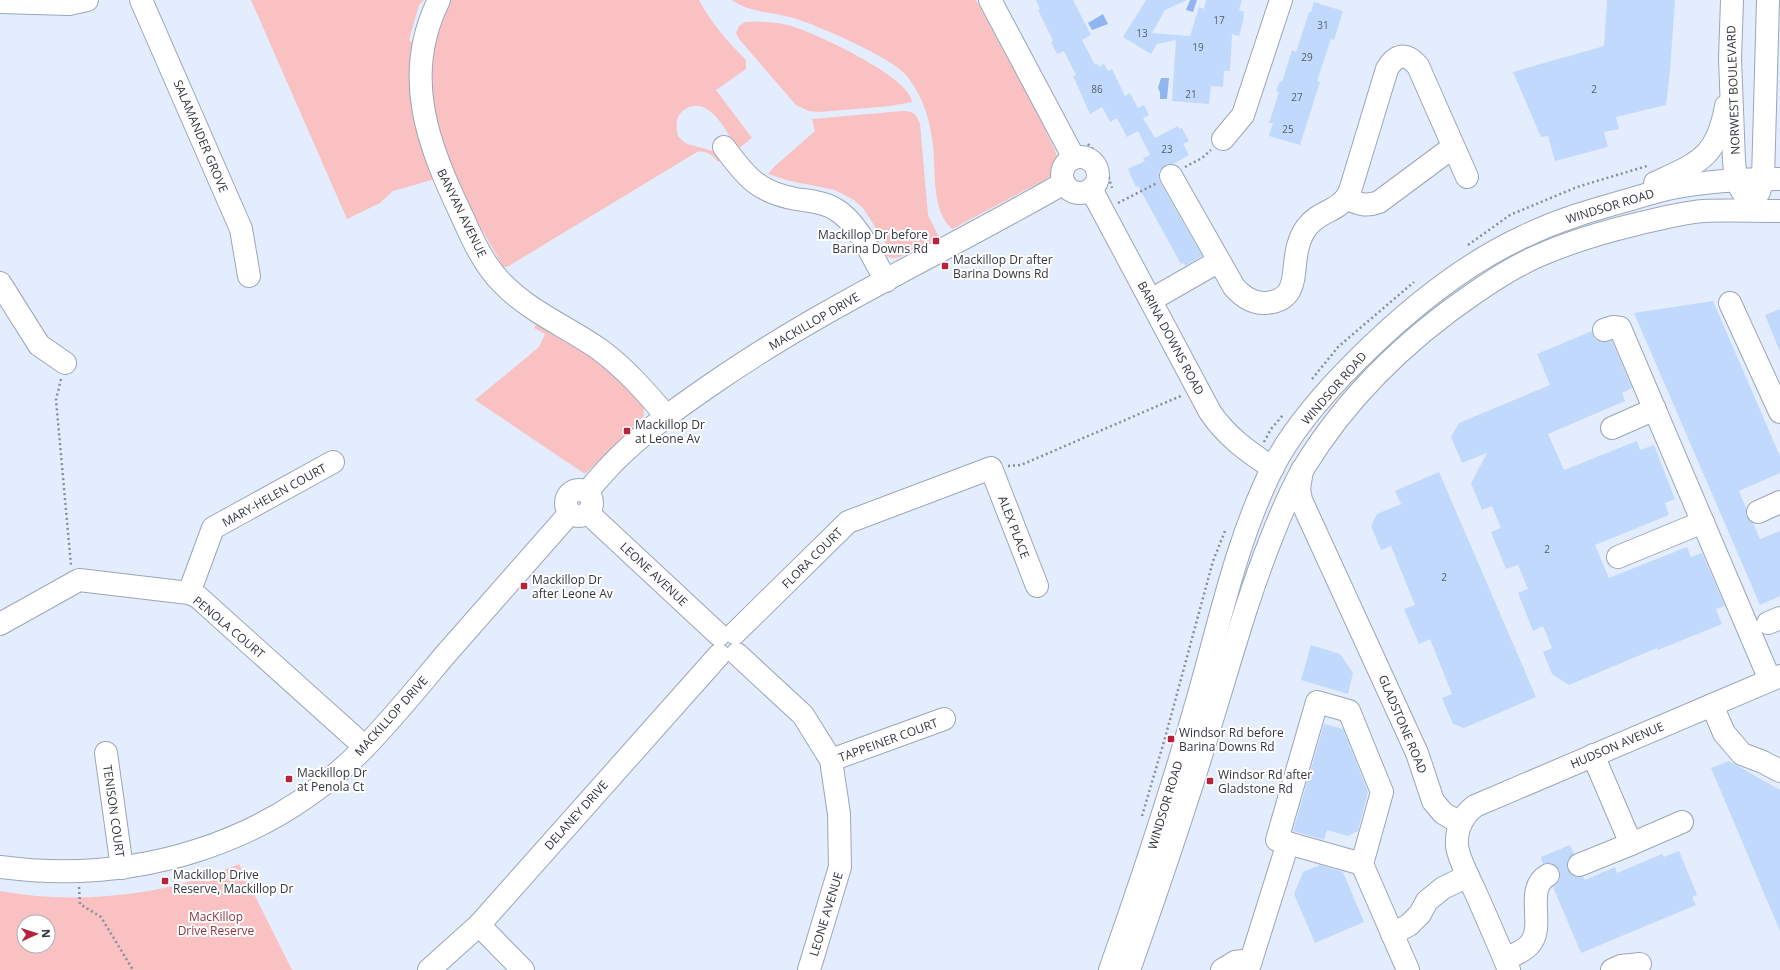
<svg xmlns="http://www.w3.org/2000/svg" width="1780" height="970" font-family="'Open Sans',sans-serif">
  <rect width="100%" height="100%" fill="#e3edfd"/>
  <g fill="#f9c1c1" fill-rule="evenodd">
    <path d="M 251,0 L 424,0 L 419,5 L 409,40 L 415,45 L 435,179 L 393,191 L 380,203 L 347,219 Z"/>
    <path d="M 451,0 L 699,0 C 711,23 728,42 746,60 L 746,69 L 716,90 L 752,138 L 738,149 C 726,132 709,93 684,110 C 675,116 676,127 678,136 C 681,139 685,144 691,145 C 703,149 713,148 722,159 L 718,162 C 713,155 706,150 697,152 L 507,267 L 503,267 C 496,253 487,239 479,225 C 441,156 410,75 451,0 Z"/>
    <path d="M 732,0 L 976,0 L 1038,115 L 1055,150 L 1058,161 L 1055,170 L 1048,178 L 952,229 C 931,210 936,172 933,145 C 930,119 922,93 904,73 C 888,56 813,23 790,17 C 771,12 748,12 732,0 Z"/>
    <path d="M 745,22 C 760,21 774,22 788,25 C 813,32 909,76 912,102 L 890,106 L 819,112 L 809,111 L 796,105 L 739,39 L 736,33 L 739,26 Z"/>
    <path d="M 903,111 C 914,111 916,114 920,124 L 928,215 L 939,237 L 900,257 C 892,259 888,258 882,252 L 888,247 L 863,208 L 854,200 L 835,190 L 790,181 L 768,174 L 775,166 L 815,131 L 812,119 Z"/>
    <path d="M 537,323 L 569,342 L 613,372 L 643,404 L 644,416 L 585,474 L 475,400 L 539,347 L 545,334 L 534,328 Z"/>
    <path d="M 239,864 L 292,970 L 0,970 L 0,891 C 65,903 136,898 199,879 C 213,875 226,869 239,864 ZM 24,922 L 48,922 L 48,946 L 24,946 Z"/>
  </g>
  <g fill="#90b6ed">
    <path d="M 1190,0 L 1197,0 L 1193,12 L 1186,10 Z"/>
    <path d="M 1103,14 L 1108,24 L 1092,30 L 1088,23 Z"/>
    <path d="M 1161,78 L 1169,78 L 1167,99 L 1160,99 L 1160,92 L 1158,88 Z"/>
  </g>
  <g fill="#c1d9fc">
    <path d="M 1036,0 L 1073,0 L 1091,35 L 1082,40 L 1095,65 L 1097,63 L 1099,67 L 1104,64 L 1108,71 L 1112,69 L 1125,96 L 1130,93 L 1138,108 L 1144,105 L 1149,115 L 1143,118 L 1155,138 L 1178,126 L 1179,129 L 1182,128 L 1189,141 L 1183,144 L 1189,155 L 1173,164 L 1165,165 L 1159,171 L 1159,176 L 1160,182 L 1202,256 L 1185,266 L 1184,263 L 1181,264 L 1138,186 L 1136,187 L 1128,169 L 1145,161 L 1143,158 L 1150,155 L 1138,131 L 1127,137 L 1117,118 L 1110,122 L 1102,107 L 1090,114 L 1073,76 L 1076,75 L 1064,51 L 1057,54 L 1051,42 L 1053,41 L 1038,10 L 1040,9 Z"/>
    <path d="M 1146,0 L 1187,0 L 1165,10 L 1152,33 L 1190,36 L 1199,7 L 1204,9 L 1206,0 L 1242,0 L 1239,10 L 1244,12 L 1243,17 L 1244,17 L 1239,36 L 1232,34 L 1230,71 L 1224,71 L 1223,87 L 1211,86 L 1209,104 L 1172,101 L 1176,40 L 1157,44 L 1151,54 L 1123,37 Z"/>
    <path d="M 1607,0 L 1675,0 L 1670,71 L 1666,105 L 1616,117 L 1619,129 L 1604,132 L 1608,147 L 1555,161 L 1548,136 L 1541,137 L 1513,72 L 1604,46 Z"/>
    <path d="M 1314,2 L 1343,11 L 1334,40 L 1331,39 L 1317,81 L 1320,82 L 1300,145 L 1269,136 L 1273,123 L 1269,123 L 1279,92 L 1276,91 L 1280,81 L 1282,82 L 1292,50 L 1296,52 L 1309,12 L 1311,12 Z"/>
    <path d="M 1713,301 L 1780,456 L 1780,473 L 1739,491 L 1746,508 L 1747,517 L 1753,523 L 1760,539 L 1780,531 L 1780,596 L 1760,605 L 1634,313 Z"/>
    <path d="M 1780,309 L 1780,352 L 1765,315 Z"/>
    <path d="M 1592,331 L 1595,339 L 1601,342 L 1612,341 L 1632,388 L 1622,393 L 1625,401 L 1548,434 L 1564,470 L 1637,441 L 1640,450 L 1654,445 L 1675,499 L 1665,503 L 1669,515 L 1595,545 L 1609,578 L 1687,547 L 1691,557 L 1702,553 L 1725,606 L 1716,609 L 1722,624 L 1658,650 L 1657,648 L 1569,685 L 1552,674 L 1543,652 L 1552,648 L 1543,626 L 1533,631 L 1518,593 L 1528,589 L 1518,565 L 1506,569 L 1491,532 L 1501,528 L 1492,506 L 1482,510 L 1471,483 L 1487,453 L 1462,463 L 1451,437 L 1459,423 L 1550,385 L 1537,354 Z"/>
    <path d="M 1439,472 L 1536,697 L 1464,728 L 1453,724 L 1442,698 L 1452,694 L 1430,639 L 1419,644 L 1404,609 L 1415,605 L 1391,546 L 1381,550 L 1371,526 L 1377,514 L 1401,504 L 1395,491 Z"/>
    <path d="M 1311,645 L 1340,654 L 1353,673 L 1348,694 L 1301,680 Z"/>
    <path d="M 1324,724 L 1343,729 L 1368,792 L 1358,831 L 1348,836 L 1327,830 L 1324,840 L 1293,831 Z"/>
    <path d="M 1729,761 L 1780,790 L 1780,931 L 1711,768 Z"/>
    <path d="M 1570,845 L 1574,854 L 1569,858 L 1567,863 L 1568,870 L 1572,875 L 1578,877 L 1583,877 L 1585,880 L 1615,867 L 1617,873 L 1662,854 L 1664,857 L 1679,851 L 1697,895 L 1692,897 L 1696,905 L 1581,953 L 1553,887 L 1560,879 L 1560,872 L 1557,867 L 1552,863 L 1543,864 L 1541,857 Z"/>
    <path d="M 1320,865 L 1343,872 L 1364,922 L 1315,943 L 1294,894 L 1303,872 Z"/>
  </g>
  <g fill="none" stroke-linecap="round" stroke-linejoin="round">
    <defs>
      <g id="minor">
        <path d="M 141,0 L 241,229 L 249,276"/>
        <path d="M 439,0 C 401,76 428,145 462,216 C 472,239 484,265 502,283 C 530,312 566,326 599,349 C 625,368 646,392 667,417"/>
        <path d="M 990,0 L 1074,158"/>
        <path d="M 0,2 L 69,4 L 87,0"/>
        <path d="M 1223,139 L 1243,115 L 1281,0"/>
        <path d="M 724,147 C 746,177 758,192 796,199 C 809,201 824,202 835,209 C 858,222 873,258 886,281"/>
        <path d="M 1171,176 L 1234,287 C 1242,296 1253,304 1266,303 C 1301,300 1291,270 1298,246 C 1300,239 1303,232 1307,227 C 1318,212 1337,211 1346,198 C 1350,193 1351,187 1353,181 L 1387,69 C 1396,54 1406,52 1418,66 L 1467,177"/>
        <path d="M 1346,198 C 1358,204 1366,207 1379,202 L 1453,147"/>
        <path d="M 0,283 L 39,345 L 65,363"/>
        <path d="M 1151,300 L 1219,261"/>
        <path d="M 1730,303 L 1780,412"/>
        <path d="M 1604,330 L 1613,327 L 1620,328 L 1770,680"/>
        <path d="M 1612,428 L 1655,409"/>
        <path d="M 1302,470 L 1299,489 L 1301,500 L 1417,753 L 1433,801 L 1443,813 L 1460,823"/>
        <path d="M 1758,512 L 1780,502"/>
        <path d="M 588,513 L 719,635"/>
        <path d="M 1618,557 L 1703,522"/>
        <path d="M 189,593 L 213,528 L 333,462"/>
        <path d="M 1768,623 L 1780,618"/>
        <path d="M 0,624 L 79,580 L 189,593 L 198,597 L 365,747"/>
        <path d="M 735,633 L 848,522 L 991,468 L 1037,586"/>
        <path d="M 737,654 L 803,715 L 831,760 L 839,814 L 840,867 L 809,970"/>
        <path d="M 1317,702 L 1349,711 L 1382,792 L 1362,864 L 1277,840 Z"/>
        <path d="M 1712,705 L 1724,733 L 1742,754 L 1763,762 L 1780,771"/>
        <path d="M 106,753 L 122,868"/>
        <path d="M 831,760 L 944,719"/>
        <path d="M 1631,844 L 1682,822"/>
        <path d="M 1362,864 L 1408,970"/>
        <path d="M 1579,865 L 1631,844 L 1593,755"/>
        <path d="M 479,925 L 523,970"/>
        <path d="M 1392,934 L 1409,925 L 1420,914 L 1427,901 L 1443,888 L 1468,876"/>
        <path d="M 1505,959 C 1513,955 1523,952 1529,945 C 1547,927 1523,889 1548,875"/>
        <path d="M 429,970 L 479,925 L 719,655"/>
        <path d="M 1222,970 L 1235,962 L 1251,960"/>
        <path d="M 1248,970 L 1288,843"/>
        <path d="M 1509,970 C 1498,943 1486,916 1474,889 C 1468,876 1459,860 1457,846 C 1456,829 1462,816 1475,806 L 1780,676"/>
        <path d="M 1612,970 L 1621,966 L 1640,964"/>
      </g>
      <g id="major">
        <path d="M 1732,0 L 1730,59 L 1734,161 L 1736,181 L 1744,194"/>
        <circle cx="1080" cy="175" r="18"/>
        <path d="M 1655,183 C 1698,163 1717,158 1726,106"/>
        <path d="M 1091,189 L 1210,412 C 1226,436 1248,452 1273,468"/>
        <path d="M 1759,192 L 1763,179 L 1768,0"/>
        <circle cx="579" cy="503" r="13"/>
        <path d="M 587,492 C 598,479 609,466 622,454 C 650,427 683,404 715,382 C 825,306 948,250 1064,183"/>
        <path d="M 0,867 C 134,885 270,845 365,747 C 393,718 419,686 445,655 C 486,608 528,561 570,513"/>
        <path d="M 1110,970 C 1142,880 1172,789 1198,698 C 1220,621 1236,542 1272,469 C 1292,429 1324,393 1356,361 C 1405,312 1461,265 1525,236 C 1558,220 1592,210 1628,200 C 1642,196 1657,191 1672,188 C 1707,181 1744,179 1780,179"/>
        <path d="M 1129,970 C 1158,888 1186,806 1211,723 C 1230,662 1247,599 1271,539 C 1280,516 1290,491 1303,469 C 1346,398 1407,339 1476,292 C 1495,279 1515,266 1538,256 C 1570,242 1603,232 1637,224 C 1658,219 1681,213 1703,211 C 1728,210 1754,211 1780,211"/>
      </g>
    </defs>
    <use href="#minor" stroke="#9aa6b8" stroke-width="24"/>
    <use href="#major" stroke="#9aa6b8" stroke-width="24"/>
    <g stroke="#868e99" stroke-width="2.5" stroke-dasharray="2 3" stroke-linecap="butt">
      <path d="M 1088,144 L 1104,161 L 1112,188"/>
      <path d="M 1185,167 L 1202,158 L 1211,150"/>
      <path d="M 1118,203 L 1157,183"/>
      <path d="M 1468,245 L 1510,215 L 1577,187 L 1647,166"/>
      <path d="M 61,379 L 56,400 L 71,565"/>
      <path d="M 1312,379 L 1338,347 L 1414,282"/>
      <path d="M 1264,442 L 1271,429 L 1283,415"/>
      <path d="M 1008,466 L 1021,465 L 1183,395"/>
      <path d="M 1142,816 L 1165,738 L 1213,561 L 1225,531"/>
      <path d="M 79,887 L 80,904 L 101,917 L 133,970"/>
    </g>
    <use href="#minor" stroke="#fff" stroke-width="22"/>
    <use href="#major" stroke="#fff" stroke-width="22"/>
  </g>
  <g fill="#b5233c" stroke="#fff" stroke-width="1.5">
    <rect x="932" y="237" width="8" height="8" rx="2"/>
    <rect x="941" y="262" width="8" height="8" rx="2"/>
    <rect x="623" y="427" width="8" height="8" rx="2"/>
    <rect x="520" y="582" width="8" height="8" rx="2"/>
    <rect x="1167" y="735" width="8" height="8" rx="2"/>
    <rect x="285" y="775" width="8" height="8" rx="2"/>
    <rect x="1206" y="777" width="8" height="8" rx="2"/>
    <rect x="161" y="877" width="8" height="8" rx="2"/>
  </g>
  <g text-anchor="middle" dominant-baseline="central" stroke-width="4" stroke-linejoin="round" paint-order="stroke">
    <g font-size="10" fill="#56606e">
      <text x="1219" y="20">17</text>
      <text x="1323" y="25">31</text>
      <text x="1142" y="33">13</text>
      <text x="1198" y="47">19</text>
      <text x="1307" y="57">29</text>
      <text x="1097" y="89">86</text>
      <text x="1594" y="89">2</text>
      <text x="1191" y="94">21</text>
      <text x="1297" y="97">27</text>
      <text x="1288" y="129">25</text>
      <text x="1167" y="149">23</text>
      <text x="1547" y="549">2</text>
      <text x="1444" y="577">2</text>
    </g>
    <g font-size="12" fill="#32373e" stroke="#fff">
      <text transform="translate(1733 90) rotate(-92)">NORWEST BOULEVARD</text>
      <text transform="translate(201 136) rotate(67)">SALAMANDER GROVE</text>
      <text transform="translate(1610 206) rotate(-17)">WINDSOR ROAD</text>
      <text transform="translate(462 213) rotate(64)">BANYAN AVENUE</text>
      <text transform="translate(814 321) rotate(-30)">MACKILLOP DRIVE</text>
      <text transform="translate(1171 338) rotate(62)">BARINA DOWNS ROAD</text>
      <text transform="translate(1334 388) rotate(-49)">WINDSOR ROAD</text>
      <text transform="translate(274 495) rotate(-29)">MARY-HELEN COURT</text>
      <text transform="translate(1014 527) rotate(69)">ALEX PLACE</text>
      <text transform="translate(812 558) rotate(-45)">FLORA COURT</text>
      <text transform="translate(654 574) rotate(43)">LEONE AVENUE</text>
      <text transform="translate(229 627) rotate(40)">PENOLA COURT</text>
      <text transform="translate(391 716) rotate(-48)">MACKILLOP DRIVE</text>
      <text transform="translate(1403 724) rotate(67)">GLADSTONE ROAD</text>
      <text transform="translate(888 740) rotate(-20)">TAPPEINER COURT</text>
      <text transform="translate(1617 745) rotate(-23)">HUDSON AVENUE</text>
      <text transform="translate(1165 805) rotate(-73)">WINDSOR ROAD</text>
      <text transform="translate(114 811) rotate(82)">TENISON COURT</text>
      <text transform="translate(576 815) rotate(-48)">DELANEY DRIVE</text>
      <text transform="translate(826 914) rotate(-73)">LEONE AVENUE</text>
    </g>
    <g font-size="12" fill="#32373e" stroke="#fff" text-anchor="start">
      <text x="928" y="234" text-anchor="end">Mackillop Dr before<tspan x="928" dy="14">Barina Downs Rd</tspan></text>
      <text x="953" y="259">Mackillop Dr after<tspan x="953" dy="14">Barina Downs Rd</tspan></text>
      <text x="635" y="424">Mackillop Dr<tspan x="635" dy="14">at Leone Av</tspan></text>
      <text x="532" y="579">Mackillop Dr<tspan x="532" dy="14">after Leone Av</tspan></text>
      <text x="1179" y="732">Windsor Rd before<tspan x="1179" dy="14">Barina Downs Rd</tspan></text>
      <text x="297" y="772">Mackillop Dr<tspan x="297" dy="14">at Penola Ct</tspan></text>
      <text x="1218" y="774">Windsor Rd after<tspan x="1218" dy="14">Gladstone Rd</tspan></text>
      <text x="173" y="874">Mackillop Drive<tspan x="173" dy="14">Reserve, Mackillop Dr</tspan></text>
    </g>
    <g font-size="12" fill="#8d353c" stroke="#fff">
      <text x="216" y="916">MacKillop<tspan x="216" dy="14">Drive Reserve</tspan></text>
    </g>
  </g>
  <g transform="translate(36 934) rotate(87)"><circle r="19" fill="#ffffff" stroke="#adafb2"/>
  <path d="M0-3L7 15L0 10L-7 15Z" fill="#b5233c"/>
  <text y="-6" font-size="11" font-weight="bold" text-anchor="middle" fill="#32373e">N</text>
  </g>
</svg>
